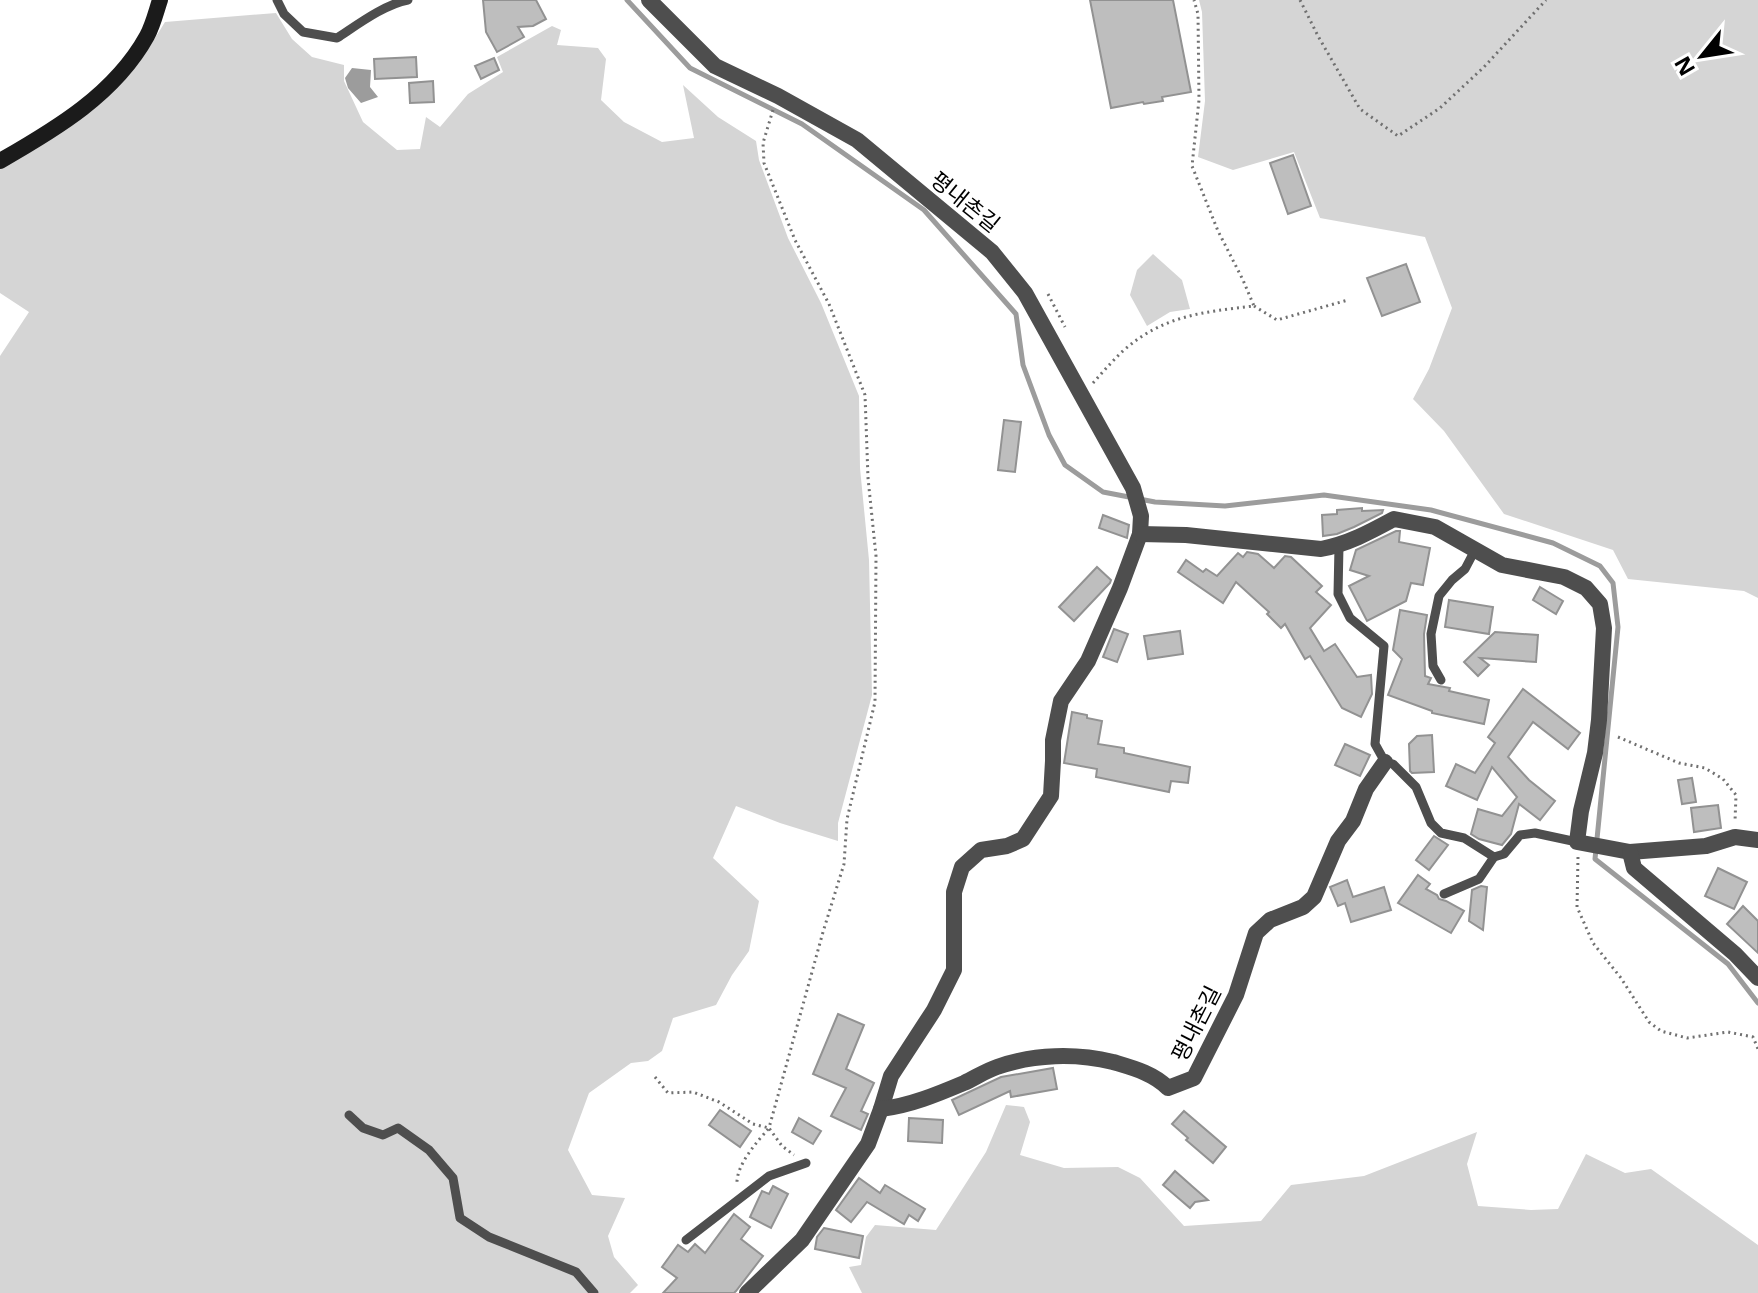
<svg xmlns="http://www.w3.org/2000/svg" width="1758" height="1293" font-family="'Noto Sans','Noto Sans KR',sans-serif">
  <rect width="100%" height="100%" fill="#fff"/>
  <g fill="#d5d5d5">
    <path d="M 1199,0 L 1758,0 L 1758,598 L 1744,591 L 1628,579 L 1613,550 L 1504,514 L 1444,431 L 1413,399 L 1429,369 L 1452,308 L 1425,237 L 1320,218 L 1294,152 L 1233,170 L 1198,157 L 1205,101 L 1202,12 Z"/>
    <path d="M 276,13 L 292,39 L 312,57 L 344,65 L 344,81 L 363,122 L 397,150 L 420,149 L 426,117 L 440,127 L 468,94 L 503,72 L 497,57 L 552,26 L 561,30 L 557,45 L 598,48 L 606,59 L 601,100 L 624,122 L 662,142 L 694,138 L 683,85 L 718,117 L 756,141 L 759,160 L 788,238 L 821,303 L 859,396 L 860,468 L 869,560 L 872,695 L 838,823 L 838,841 L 780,823 L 736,806 L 713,858 L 759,901 L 749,951 L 732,975 L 716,1005 L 673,1018 L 662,1051 L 648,1061 L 631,1063 L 589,1093 L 568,1150 L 592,1195 L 625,1198 L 608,1236 L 614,1257 L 638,1285 L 630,1293 L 0,1293 L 0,356 L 29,312 L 0,293 L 0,169 C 28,152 58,135 84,116 C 118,91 144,57 165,22 Z"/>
    <path d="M 1153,254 L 1182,280 L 1190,309 L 1170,312 L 1147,326 L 1130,295 L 1137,270 Z"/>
    <path d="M 1006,1105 L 1024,1107 L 1030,1122 L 1020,1155 L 1064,1168 L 1118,1167 L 1140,1178 L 1184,1226 L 1261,1221 L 1291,1185 L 1364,1176 L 1477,1132 L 1467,1164 L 1478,1206 L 1531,1210 L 1558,1209 L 1586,1154 L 1625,1173 L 1651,1169 L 1758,1245 L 1758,1293 L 862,1293 L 849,1267 L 861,1265 L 866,1237 L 875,1225 L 936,1230 L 986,1152 Z"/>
  </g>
  <path fill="#9c9c9c" d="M 352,68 L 371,70 L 370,87 L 378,97 L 361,103 L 348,88 L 345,78 Z"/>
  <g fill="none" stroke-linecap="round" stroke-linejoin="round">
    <path stroke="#9c9c9c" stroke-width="5" d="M 627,0 L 690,68 L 802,124 L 924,210 L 1016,314 L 1023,365 L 1049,435 L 1065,465 L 1103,492 L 1155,502 L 1225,506 L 1324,495 L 1431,510 L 1553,543 L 1600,566 L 1613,583 L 1618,627 L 1595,859 L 1728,964 L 1758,1003"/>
  </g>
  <g fill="#bebebe" stroke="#929292" stroke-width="2">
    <path d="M 483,0 L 536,0 L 546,19 L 533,26 L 518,27 L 524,37 L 497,52 L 486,32 Z"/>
    <path d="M 1090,0 L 1173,0 L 1191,92 L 1162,97 L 1163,101 L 1144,104 L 1143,102 L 1111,108 Z"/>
    <path d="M 416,57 L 417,77 L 375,79 L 374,59 Z"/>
    <path d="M 494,58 L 499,70 L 481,79 L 475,66 Z"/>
    <path d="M 433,81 L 434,102 L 410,103 L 409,83 Z"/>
    <path d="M 1293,155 L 1311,206 L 1288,214 L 1270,163 Z"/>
    <path d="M 1406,264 L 1420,302 L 1382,316 L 1367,278 Z"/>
    <path d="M 1004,420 L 1021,422 L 1015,472 L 998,470 Z"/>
    <path d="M 1362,508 L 1362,511 L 1383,510 L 1382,513 L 1354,527 L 1337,534 L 1323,536 L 1322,515 L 1337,514 L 1337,510 Z"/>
    <path d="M 1103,515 L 1129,525 L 1127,538 L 1099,528 Z"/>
    <path d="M 1396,531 L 1400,531 L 1399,542 L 1430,548 L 1423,585 L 1411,583 L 1406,601 L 1367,621 L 1349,586 L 1369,576 L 1350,570 L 1356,550 Z"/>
    <path d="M 1247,552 L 1258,554 L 1274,568 L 1285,556 L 1291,557 L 1322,586 L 1316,592 L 1331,605 L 1310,628 L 1324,651 L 1335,644 L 1357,677 L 1371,675 L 1372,694 L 1361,717 L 1342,708 L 1310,656 L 1305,659 L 1285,624 L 1281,628 L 1267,614 L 1269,612 L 1236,582 L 1223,603 L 1178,572 L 1186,560 L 1203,572 L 1206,569 L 1217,576 L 1238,553 L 1243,557 Z"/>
    <path d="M 1097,567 L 1111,580 L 1110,583 L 1074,621 L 1059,607 Z"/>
    <path d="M 1540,587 L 1563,601 L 1556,614 L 1533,600 Z"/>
    <path d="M 1449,600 L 1493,607 L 1489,634 L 1445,627 Z"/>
    <path d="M 1400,610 L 1427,615 L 1424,634 L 1425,676 L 1431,678 L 1428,684 L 1450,688 L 1449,691 L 1489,700 L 1484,724 L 1432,713 L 1432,711 L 1388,695 L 1402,659 L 1393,650 Z"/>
    <path d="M 1114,629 L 1128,634 L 1117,662 L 1103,657 Z"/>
    <path d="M 1180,631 L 1183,654 L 1148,659 L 1144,636 Z"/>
    <path d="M 1495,632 L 1538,635 L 1536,662 L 1480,658 L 1489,665 L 1478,676 L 1464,662 Z"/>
    <path d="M 1523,689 L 1580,733 L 1568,749 L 1533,722 L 1508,757 L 1529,780 L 1555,801 L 1540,820 L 1519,804 L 1511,834 L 1502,845 L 1479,839 L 1471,834 L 1478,809 L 1502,816 L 1517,797 L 1492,767 L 1477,800 L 1446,786 L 1456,764 L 1475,773 L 1495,743 L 1488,737 Z"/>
    <path d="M 1072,712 L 1087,715 L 1087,718 L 1102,721 L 1098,744 L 1124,748 L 1124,753 L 1190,767 L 1188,783 L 1171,781 L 1169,792 L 1096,777 L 1097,769 L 1064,763 Z"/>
    <path d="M 1432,735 L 1434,772 L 1412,773 L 1410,771 L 1409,744 L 1417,736 Z"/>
    <path d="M 1345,744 L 1370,755 L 1360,776 L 1335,765 Z"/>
    <path d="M 1692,778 L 1696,802 L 1682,804 L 1678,780 Z"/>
    <path d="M 1718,805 L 1721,828 L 1694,832 L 1691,808 Z"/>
    <path d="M 1434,836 L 1448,845 L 1429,870 L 1416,860 Z"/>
    <path d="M 1718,868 L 1747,882 L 1734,909 L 1705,896 Z"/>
    <path d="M 1418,875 L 1430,884 L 1426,889 L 1437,895 L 1439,899 L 1446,901 L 1464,911 L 1451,933 L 1398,903 Z"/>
    <path d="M 1347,880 L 1353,897 L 1384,887 L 1391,910 L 1351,922 L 1345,903 L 1338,906 L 1330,887 Z"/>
    <path d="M 1481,886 L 1487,887 L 1483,930 L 1469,921 L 1472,890 Z"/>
    <path d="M 1743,906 L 1758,921 L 1758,953 L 1727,924 Z"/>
    <path d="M 838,1014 L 864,1025 L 846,1069 L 874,1083 L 861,1111 L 868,1114 L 861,1130 L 831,1116 L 846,1088 L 813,1074 Z"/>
    <path d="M 1053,1068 L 1057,1089 L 1011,1097 L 1010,1091 L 959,1115 L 952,1100 L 1001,1077 Z"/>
    <path d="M 720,1110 L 751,1131 L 740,1147 L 709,1125 Z"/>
    <path d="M 1184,1111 L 1226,1147 L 1213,1163 L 1186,1140 L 1188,1138 L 1172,1124 Z"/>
    <path d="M 799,1118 L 821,1131 L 813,1144 L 792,1132 Z"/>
    <path d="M 909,1118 L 943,1120 L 942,1143 L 908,1141 Z"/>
    <path d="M 1175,1171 L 1193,1187 L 1208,1200 L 1195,1202 L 1190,1208 L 1163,1185 Z"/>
    <path d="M 859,1178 L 880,1193 L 885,1185 L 925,1209 L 918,1221 L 909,1215 L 904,1224 L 867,1202 L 851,1222 L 836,1210 Z"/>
    <path d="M 773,1186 L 788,1194 L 771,1228 L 750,1217 L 762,1191 L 769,1194 Z"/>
    <path d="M 734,1214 L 750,1227 L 741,1239 L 763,1256 L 736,1291 L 734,1293 L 663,1293 L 677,1278 L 662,1267 L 678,1245 L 688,1252 L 695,1244 L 705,1253 Z"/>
    <path d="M 824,1228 L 863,1236 L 859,1258 L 815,1249 L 817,1237 Z"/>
  </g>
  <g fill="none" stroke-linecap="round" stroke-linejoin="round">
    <g stroke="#707070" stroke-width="3" stroke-dasharray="2 4" stroke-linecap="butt">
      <path d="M 1300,0 L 1318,36 L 1360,109 L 1398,136 L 1440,108 L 1484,67 L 1546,0"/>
      <path d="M 773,110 L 763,143 L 764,163 L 795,240 L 829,304 L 865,395 L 868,478 L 876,556 L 875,702 L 847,819 L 844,864 L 823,932 L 769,1128 L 782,1146 L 794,1155"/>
      <path d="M 1048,294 L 1065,327"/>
      <path d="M 1254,306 L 1277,320 L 1348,300"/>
      <path d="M 1093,383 C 1103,372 1113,360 1124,350 C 1164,315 1204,312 1254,306 L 1243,280 L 1218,231 L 1192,166 L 1199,100 L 1198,14 L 1194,0"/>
      <path d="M 1618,737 L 1679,763 L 1705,768 L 1723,779 L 1736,795 L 1735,821"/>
      <path d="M 1578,857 L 1577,907 L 1593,943 L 1621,978 L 1649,1022 L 1661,1031 L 1687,1038 L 1728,1032 L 1753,1037 L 1758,1049"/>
      <path d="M 655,1077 L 668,1093 L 693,1092 L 719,1102 L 753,1124 L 769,1128 C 757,1142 736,1165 737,1184"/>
    </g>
    <g stroke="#4e4e4e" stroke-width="9">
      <path d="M 277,0 L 284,14 L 303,32 L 337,38 C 357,25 385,4 408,0"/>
      <path d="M 1339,546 L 1338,594 L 1350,618 L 1384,646 L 1375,744 L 1385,762 L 1393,764 L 1416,787 L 1431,823 L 1441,833 L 1464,838 L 1494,857 L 1504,854 L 1520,835 L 1535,833 L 1577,842"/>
      <path d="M 1441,680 L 1433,666 L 1431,634 L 1439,596 L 1452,580 L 1465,569 L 1475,550"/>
      <path d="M 1444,894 L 1479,879 L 1494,857"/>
      <path d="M 349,1115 L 363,1128 L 383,1135 L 398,1128 L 429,1150 L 453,1178 L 460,1218 L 489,1237 L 576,1272 L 594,1293"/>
      <path d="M 686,1240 L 769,1176 L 806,1163"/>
    </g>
    <g stroke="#4e4e4e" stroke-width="16">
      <path d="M 649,0 L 715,66 L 778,96 L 857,140 L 992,252 L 1025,293 L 1133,488 L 1141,516 L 1140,534 L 1120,588 L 1088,661 L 1061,701 L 1053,740 L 1053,761 L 1051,796 L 1023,839 L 1007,846 L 981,850 L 962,867 L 954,892 L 954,970 L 934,1010 L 891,1076 L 881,1109 L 868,1144 L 802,1240 L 747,1293"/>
      <path d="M 1140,534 L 1186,535 L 1321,549 C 1348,544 1370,532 1394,519 L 1435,527 L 1502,565 L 1564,577 L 1586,588 L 1600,604 L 1604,628 L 1599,720 L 1595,753 L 1581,811 L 1577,842 L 1630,852 L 1706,846 L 1735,837 L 1758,840"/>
      <path d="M 1630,852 L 1634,868 L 1735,954 L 1758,978"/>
      <path d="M 881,1109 C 909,1106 938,1094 964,1083 C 975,1078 985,1071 997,1067 C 1034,1054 1076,1053 1113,1062 C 1133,1068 1153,1073 1168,1088 L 1194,1078 L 1236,995 L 1256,933 L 1270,920 L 1303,907 L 1314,897 L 1338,841 L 1353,821 L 1366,789 L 1385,762"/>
    </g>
    <path stroke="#1b1b1b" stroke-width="16" d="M 0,161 C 56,129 115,94 147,36 C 153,25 156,12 160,0"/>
  </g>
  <g text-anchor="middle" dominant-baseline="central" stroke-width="6" stroke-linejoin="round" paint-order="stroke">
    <g font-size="22" fill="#000" stroke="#fff">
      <text transform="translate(966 201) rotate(39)">평내촌길</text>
      <text transform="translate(1195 1023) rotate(-63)">평내촌길</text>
    </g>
  </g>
  <g transform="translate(1702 56) rotate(240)" stroke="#ffffff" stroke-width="6" paint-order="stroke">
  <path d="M0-6L14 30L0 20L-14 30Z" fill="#000000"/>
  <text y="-12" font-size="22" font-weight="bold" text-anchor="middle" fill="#000000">N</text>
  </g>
</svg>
